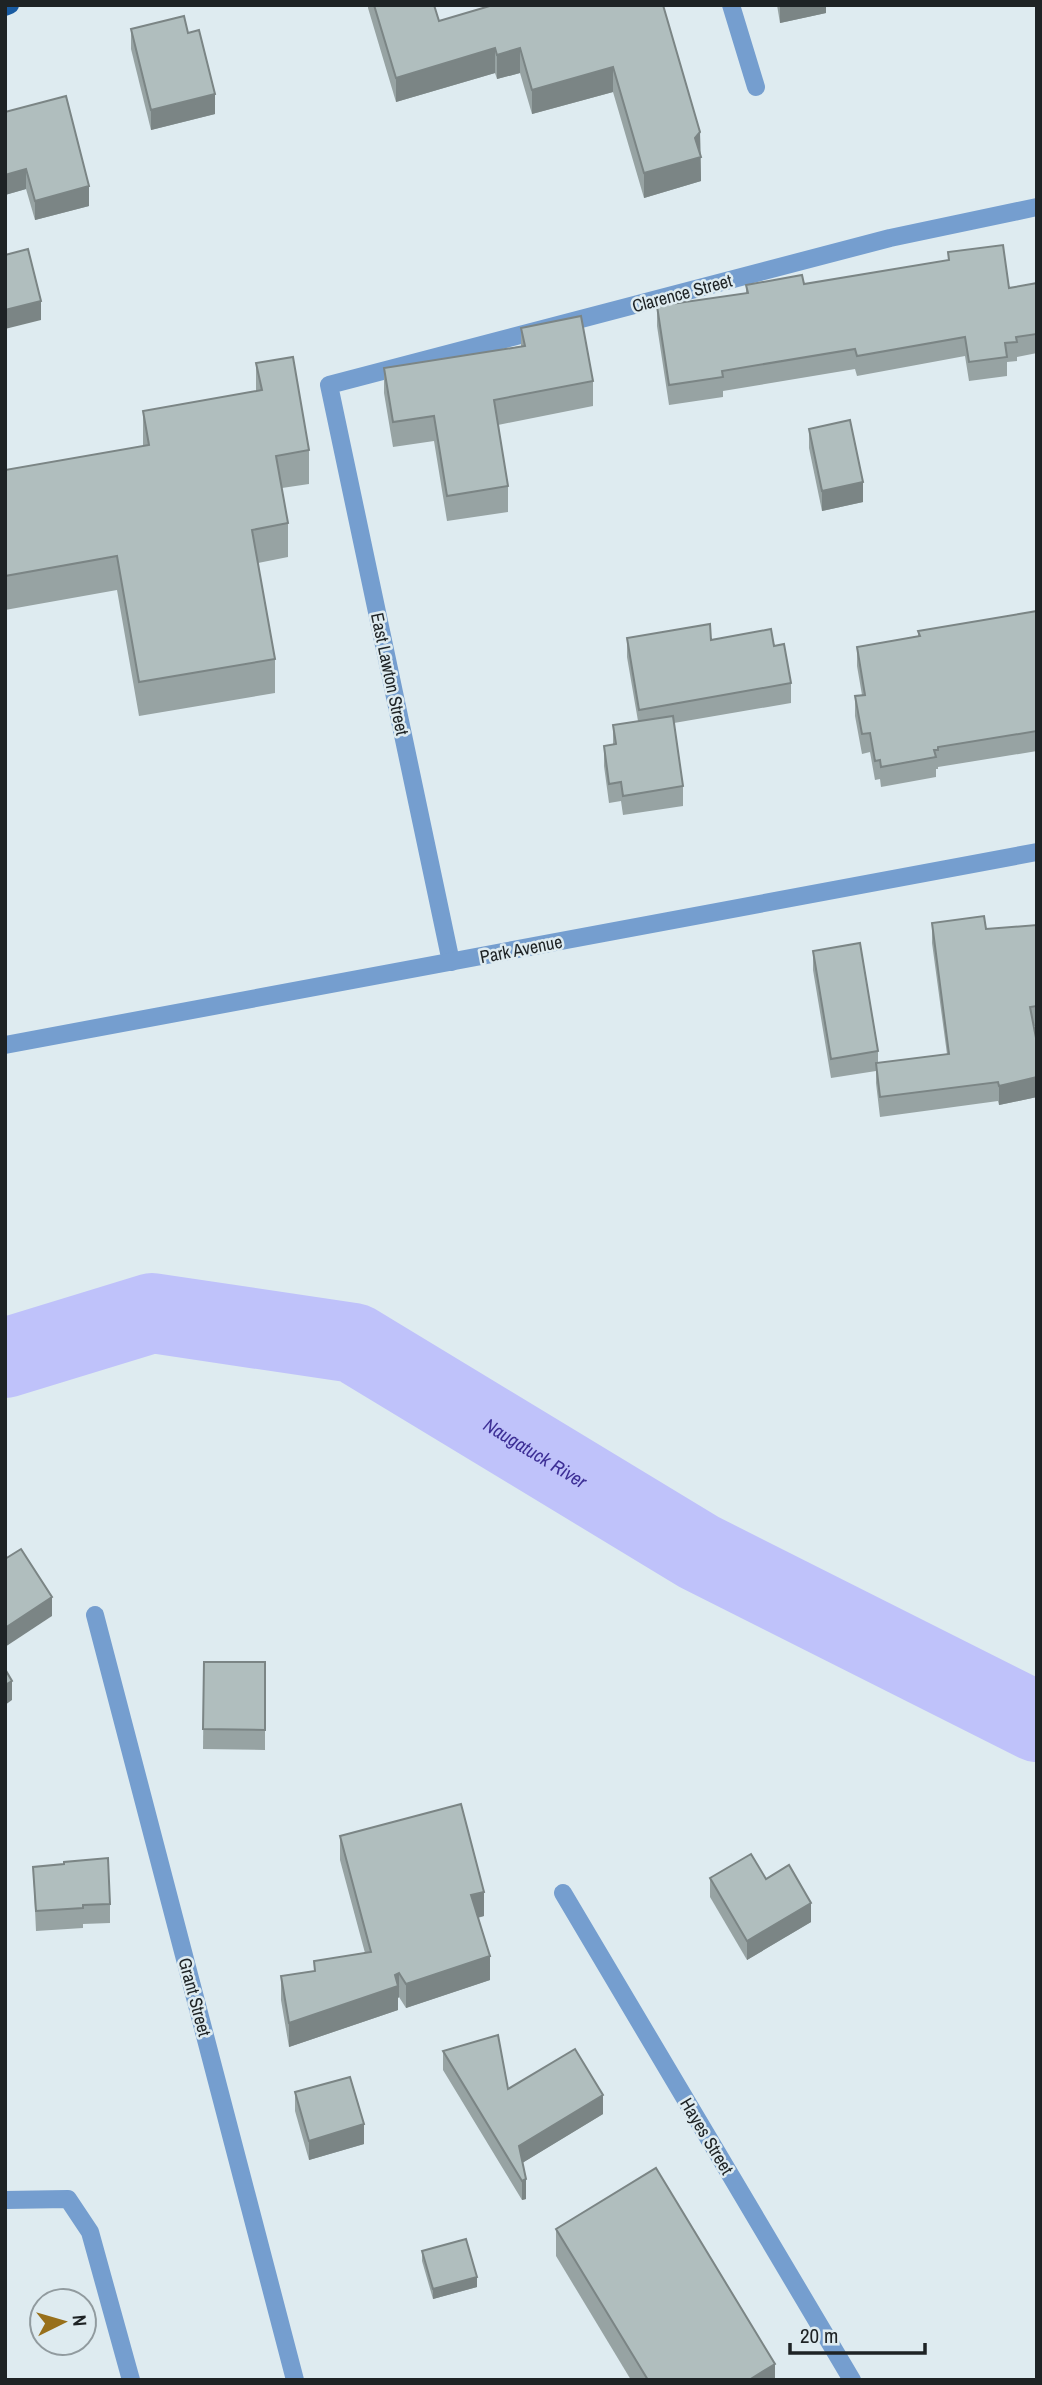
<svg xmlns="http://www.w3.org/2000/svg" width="1042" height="2385" font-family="'Archivo Narrow',sans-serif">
  <rect width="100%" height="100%" fill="#deebf0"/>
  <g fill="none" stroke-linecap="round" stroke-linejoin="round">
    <path stroke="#bfc2fa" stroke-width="80" id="s1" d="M 5,1358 L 152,1313 L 354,1343 L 699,1552 L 1037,1722"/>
    <g stroke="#759ecf" stroke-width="18">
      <path d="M 731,5 L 756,87"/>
      <path d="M 451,962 L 329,385 L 890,238 L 1037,207"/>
      <path d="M 5,1045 L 1037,852"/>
      <path d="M 95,1615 L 295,2380"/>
      <path d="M 563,1893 L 852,2380"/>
      <path d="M 5,2200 L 68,2199 L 90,2232 L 131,2380"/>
    </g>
    <path stroke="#195ba1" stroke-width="18" d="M 5,7 L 10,5"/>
  </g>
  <g fill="#97a3a3">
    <path d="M 368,5 L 434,5 L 439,21 L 663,5 L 700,132 L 701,181 L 644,198 L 613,92 L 532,114 L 520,73 L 497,79 L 495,73 L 396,102 L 368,8 Z"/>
    <path d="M 777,5 L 826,5 L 826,13 L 780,23 Z"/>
    <path d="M 131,29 L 188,33 L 215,114 L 151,130 L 131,49 Z"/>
    <path d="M 5,112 L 89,206 L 35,220 L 26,189 L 5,195 Z"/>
    <path d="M 948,252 L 1009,288 L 1037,283 L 1037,353 L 1017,357 L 1017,361 L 1007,362 L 1007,376 L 969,381 L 965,356 L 857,376 L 855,369 L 723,391 L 723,397 L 669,405 L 657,326 L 657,306 L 746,293 L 746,285 L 804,284 L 948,260 Z"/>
    <path d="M 521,328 L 593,381 L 593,406 L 498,425 L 508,486 L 508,512 L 447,521 L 434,441 L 393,447 L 384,393 L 384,368 L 521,346 Z"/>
    <path d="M 256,363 L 309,450 L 309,484 L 282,488 L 288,523 L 288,557 L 258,563 L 275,659 L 275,693 L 139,716 L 117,590 L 5,610 L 5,470 L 143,446 L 143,411 L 256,391 Z"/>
    <path d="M 809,429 L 863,502 L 822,511 L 809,448 Z"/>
    <path d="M 1037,611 L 1037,751 L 938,767 L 938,769 L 936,769 L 936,777 L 881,787 L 880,779 L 875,780 L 870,752 L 862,754 L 855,716 L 855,696 L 862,695 L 857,666 L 857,647 L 918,636 L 918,631 Z"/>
    <path d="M 627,638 L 711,640 L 774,646 L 791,683 L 791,703 L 674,723 L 683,786 L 683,806 L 623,815 L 621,801 L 609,803 L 604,766 L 604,746 L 613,745 L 613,725 L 638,721 L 627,657 Z"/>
    <path d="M 932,923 L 986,929 L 1037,925 L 1037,1026 L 1033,1026 L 1037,1043 L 1037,1097 L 999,1105 L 998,1101 L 880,1117 L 876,1083 L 876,1071 L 831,1078 L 813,970 L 813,951 L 878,1051 L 878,1063 L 947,1054 L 932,943 Z"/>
    <path d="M 204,1662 L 265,1662 L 265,1750 L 203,1749 Z"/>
    <path d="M 340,1836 L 484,1916 L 478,1918 L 490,1980 L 406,2008 L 399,1997 L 398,1998 L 398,2010 L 289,2047 L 281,2000 L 281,1976 L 314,1971 L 314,1961 L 365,1953 L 340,1860 Z"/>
    <path d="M 33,1867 L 110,1904 L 110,1923 L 83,1924 L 83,1928 L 36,1931 Z"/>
    <path d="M 710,1878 L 811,1922 L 747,1960 L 710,1897 Z"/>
    <path d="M 443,2051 L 508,2089 L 603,2114 L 522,2163 L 526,2199 L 522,2200 L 443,2070 Z"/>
    <path d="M 295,2092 L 364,2144 L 309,2160 L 295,2111 Z"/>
    <path d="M 556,2229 L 775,2380 L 631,2380 L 556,2256 Z"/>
    <path d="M 422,2251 L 477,2287 L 433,2299 L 422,2261 Z"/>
  </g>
  <g fill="#7b8585">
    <path d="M 780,5 L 826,5 L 826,13 L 780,23 Z"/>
    <path d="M 495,48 L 495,73 L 396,102 L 396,78 Z"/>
    <path d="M 520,48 L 520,73 L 497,79 L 497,55 Z"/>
    <path d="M 613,67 L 613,92 L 532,114 L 532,90 Z"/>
    <path d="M 215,94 L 215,114 L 151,130 L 151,110 Z"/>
    <path d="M 700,132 L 701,181 L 644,198 L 644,173 L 695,138 Z"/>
    <path d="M 26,169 L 26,189 L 5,195 L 5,175 Z"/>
    <path d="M 89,186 L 89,206 L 35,220 L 35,201 Z"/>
    <path d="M 41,301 L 41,320 L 5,329 L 5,310 Z"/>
    <path d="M 863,482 L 863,502 L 822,511 L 822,491 Z"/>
    <path d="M 1037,1077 L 1037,1097 L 999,1105 L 999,1086 Z"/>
    <path d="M 52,1597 L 52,1616 L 5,1647 L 5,1628 Z"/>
    <path d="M 12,1681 L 12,1700 L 5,1705 L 5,1685 Z"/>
    <path d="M 484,1892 L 484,1916 L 471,1919 L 471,1895 Z"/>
    <path d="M 811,1903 L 811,1922 L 747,1960 L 747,1941 Z"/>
    <path d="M 490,1956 L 490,1980 L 406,2008 L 406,1984 Z"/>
    <path d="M 399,1973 L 399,1997 L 398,1998 L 398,2010 L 289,2047 L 289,2023 Z"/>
    <path d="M 603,2095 L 603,2114 L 519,2165 L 519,2146 Z"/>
    <path d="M 364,2124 L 364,2144 L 309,2160 L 309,2141 Z"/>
    <path d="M 526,2179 L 526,2199 L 522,2200 L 522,2181 Z"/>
    <path d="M 477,2277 L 477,2287 L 433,2299 L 433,2289 Z"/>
    <path d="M 775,2364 L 775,2380 L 749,2380 Z"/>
  </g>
  <g fill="#b0bebe" stroke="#7b8585" stroke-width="2">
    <path d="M 374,5 L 434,5 L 439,21 L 493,5 L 663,5 L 700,132 L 695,138 L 701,157 L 644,173 L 613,67 L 532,90 L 520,48 L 497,55 L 495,48 L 396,78 Z"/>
    <path d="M 184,16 L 188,33 L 199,30 L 215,94 L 151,110 L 131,29 Z"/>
    <path d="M 66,96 L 89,186 L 35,201 L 26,169 L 5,175 L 5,112 Z"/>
    <path d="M 1003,245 L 1009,288 L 1037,283 L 1037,334 L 1016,337 L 1017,342 L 1005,343 L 1007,357 L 969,362 L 965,337 L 857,356 L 855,349 L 722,371 L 723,377 L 669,385 L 657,306 L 748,293 L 746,285 L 802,275 L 804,284 L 949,260 L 948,252 Z"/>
    <path d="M 28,249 L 41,301 L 5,310 L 5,255 Z"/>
    <path d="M 581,316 L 593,381 L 494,400 L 508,486 L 447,496 L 434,416 L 393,422 L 384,368 L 525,346 L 521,328 Z"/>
    <path d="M 293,357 L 309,450 L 276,456 L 288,523 L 252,530 L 275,659 L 139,682 L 117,556 L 5,576 L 5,470 L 149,445 L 143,411 L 262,390 L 256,363 Z"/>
    <path d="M 850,420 L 863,482 L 822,491 L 809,429 Z"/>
    <path d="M 1037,611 L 1037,731 L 938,747 L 938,750 L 934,750 L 936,757 L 881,767 L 880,760 L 875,761 L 870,733 L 862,734 L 855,696 L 865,695 L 857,647 L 920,636 L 918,631 Z"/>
    <path d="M 710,624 L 711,640 L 771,629 L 774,646 L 784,644 L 791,683 L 639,710 L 627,638 Z"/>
    <path d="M 673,716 L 683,786 L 623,796 L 621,782 L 609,784 L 604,746 L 616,744 L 613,725 Z"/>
    <path d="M 984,916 L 986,929 L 1037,925 L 1037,1006 L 1030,1007 L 1037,1043 L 1037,1077 L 999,1086 L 998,1082 L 880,1097 L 876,1063 L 949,1054 L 932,923 Z"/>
    <path d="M 860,943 L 878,1051 L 831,1059 L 813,951 Z"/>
    <path d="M 21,1549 L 52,1597 L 5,1628 L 5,1559 Z"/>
    <path d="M 204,1662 L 265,1662 L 265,1730 L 203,1729 Z"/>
    <path d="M 5,1669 L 12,1681 L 5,1685 Z"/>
    <path d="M 461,1804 L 484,1892 L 471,1895 L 490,1956 L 406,1984 L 399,1973 L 395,1975 L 398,1986 L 289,2023 L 281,1976 L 315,1971 L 314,1961 L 371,1952 L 340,1836 Z"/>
    <path d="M 751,1854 L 766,1879 L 789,1865 L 811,1903 L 747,1941 L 710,1878 Z"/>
    <path d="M 108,1858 L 110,1904 L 83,1905 L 83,1908 L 36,1911 L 33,1867 L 64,1864 L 64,1862 Z"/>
    <path d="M 498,2035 L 508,2089 L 575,2049 L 603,2095 L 519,2146 L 526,2179 L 522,2181 L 443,2051 Z"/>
    <path d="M 350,2077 L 364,2124 L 309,2141 L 295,2092 Z"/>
    <path d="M 656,2168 L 775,2364 L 749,2380 L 648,2380 L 556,2229 Z"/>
    <path d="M 466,2239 L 477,2277 L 433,2289 L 422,2251 Z"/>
  </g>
  <g text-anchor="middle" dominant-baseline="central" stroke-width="5" stroke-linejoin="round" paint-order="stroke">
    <g font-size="18" fill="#1e2325" stroke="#deebf0">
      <text transform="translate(682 293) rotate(-15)">Clarence Street</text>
      <text transform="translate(390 674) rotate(78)">East Lawton Street</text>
      <text transform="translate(521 949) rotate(-11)">Park Avenue</text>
      <text transform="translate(195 1997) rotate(75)">Grant Street</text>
      <text transform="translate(707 2136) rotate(59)">Hayes Street</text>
    </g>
    <g font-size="19" font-style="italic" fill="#3d2f96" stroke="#deebf0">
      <text stroke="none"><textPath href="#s1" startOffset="570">Naugatuck River</textPath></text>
    </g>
  </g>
  <rect width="1042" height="2385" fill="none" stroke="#1e2325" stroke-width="14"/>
  <g transform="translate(63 2322) rotate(85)"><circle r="33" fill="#deebf0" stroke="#919b9f" stroke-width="2"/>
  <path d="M0-5L12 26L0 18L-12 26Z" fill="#98701b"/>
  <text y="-10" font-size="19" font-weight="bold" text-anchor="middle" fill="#1e2325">N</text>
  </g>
  <path d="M790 2343v10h135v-10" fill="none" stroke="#1e2325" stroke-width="3.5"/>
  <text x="800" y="2343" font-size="21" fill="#1e2325" stroke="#deebf0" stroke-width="5" paint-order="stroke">20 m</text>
</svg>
